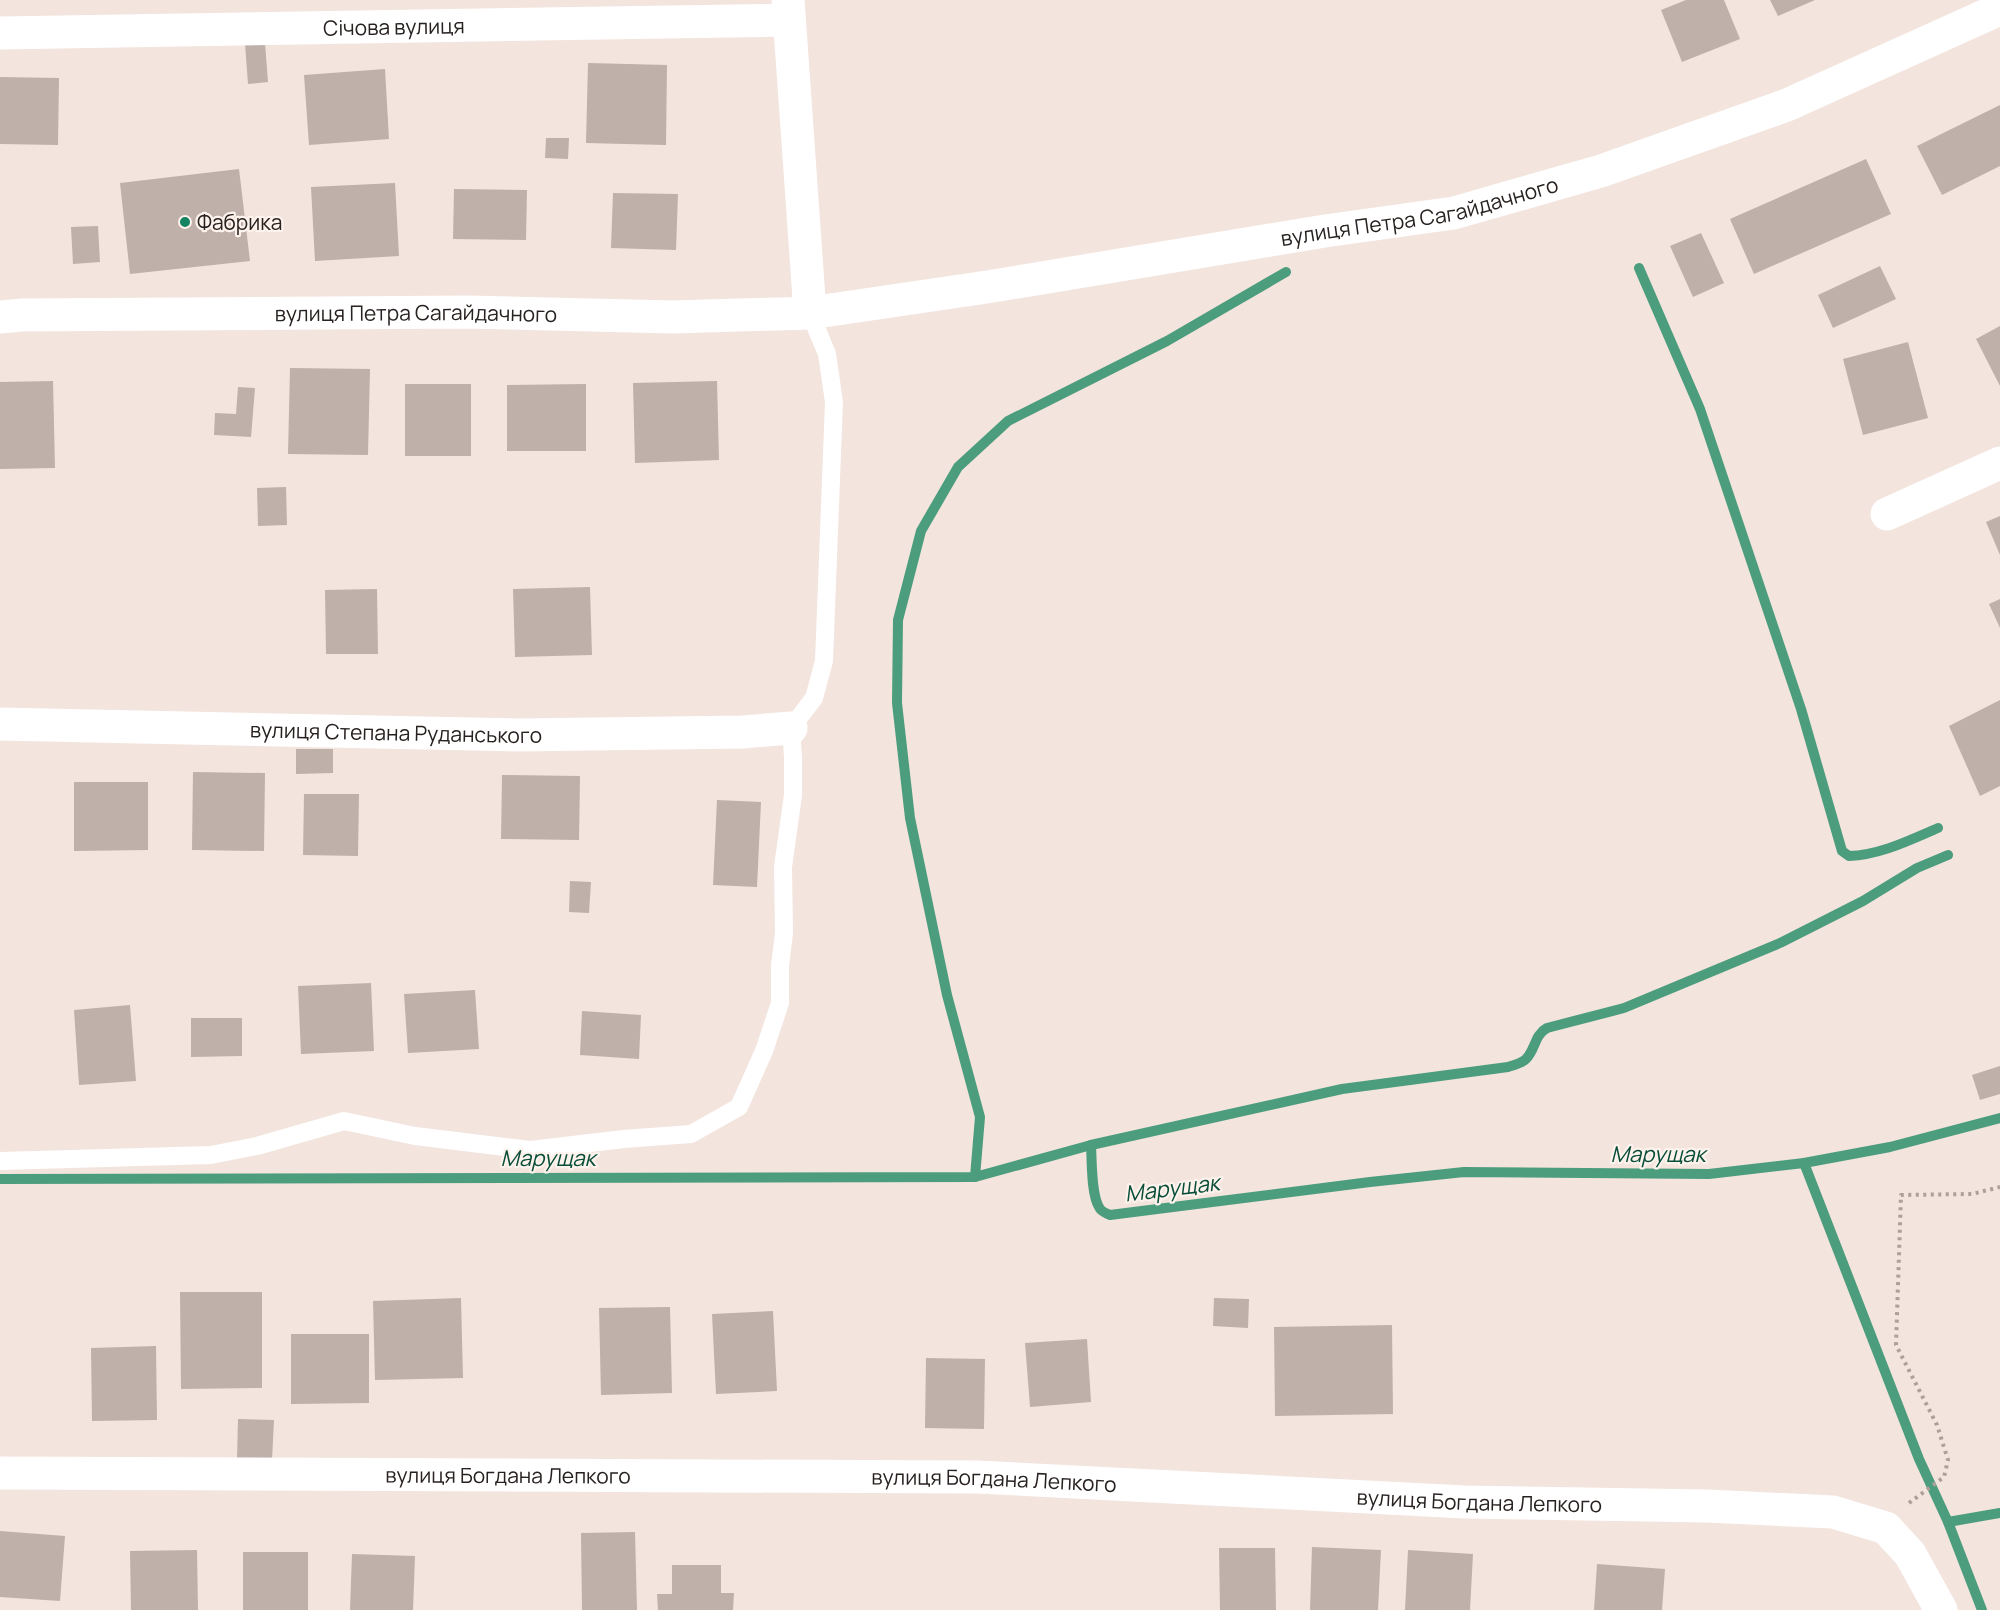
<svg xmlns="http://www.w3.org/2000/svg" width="2000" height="1610" font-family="Manrope,sans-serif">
  <rect width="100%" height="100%" fill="#f3e4dd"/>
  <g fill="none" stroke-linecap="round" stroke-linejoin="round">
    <g stroke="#4c9d7d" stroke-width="10">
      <path d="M 1639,268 L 1700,409 L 1801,709 L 1842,851 L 1849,856 C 1880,855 1910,840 1938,828"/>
      <path d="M 1091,1145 C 1092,1161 1091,1194 1099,1207 C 1101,1212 1106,1213 1110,1215 L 1370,1182 L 1464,1172 L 1709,1174 L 1804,1163 L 1890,1147 L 2000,1118"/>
      <path d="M 1804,1163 L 1919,1459 L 1948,1522 L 1982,1610"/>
      <path d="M 975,1177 L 980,1117 L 947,995 L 910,818 L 897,703 L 898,620 L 921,531 L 958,467 L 1008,421 L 1167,341 L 1286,272"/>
      <path d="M 0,1179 L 975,1177 L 1091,1145 L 1342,1089 L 1508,1067 C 1514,1065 1522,1063 1526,1059 C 1536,1049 1534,1035 1547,1028 L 1624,1008 L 1780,943 L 1863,901 L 1917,868 L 1948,855"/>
      <path d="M 1948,1522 L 2000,1513"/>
    </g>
  </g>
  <g fill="#bfb0aa">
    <path d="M 1686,0 L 1724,0 L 1740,39 L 1682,62 L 1661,10 Z"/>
    <path d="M 1770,0 L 1815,0 L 1778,16 Z"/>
    <path d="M 265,43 L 268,82 L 248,84 L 245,44 Z"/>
    <path d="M 588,63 L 667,65 L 666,145 L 586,143 Z"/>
    <path d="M 385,69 L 389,139 L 309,145 L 304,75 Z"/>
    <path d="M 0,77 L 59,78 L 58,145 L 0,144 Z"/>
    <path d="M 2000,105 L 2000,166 L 1942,195 L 1917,146 Z"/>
    <path d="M 546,138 L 569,138 L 568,159 L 545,158 Z"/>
    <path d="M 1866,159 L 1891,214 L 1754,274 L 1730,219 Z"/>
    <path d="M 239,169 L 250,261 L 130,274 L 120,183 Z"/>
    <path d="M 395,183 L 399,256 L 315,261 L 311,187 Z"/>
    <path d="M 454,189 L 527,190 L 526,240 L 453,239 Z"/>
    <path d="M 613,193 L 678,194 L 676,250 L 611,248 Z"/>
    <path d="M 98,226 L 100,262 L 73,264 L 71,227 Z"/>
    <path d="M 1701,233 L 1724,283 L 1693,297 L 1670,246 Z"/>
    <path d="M 1880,266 L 1896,299 L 1833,328 L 1818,295 Z"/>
    <path d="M 2000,326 L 2000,386 L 1976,339 Z"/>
    <path d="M 1908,342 L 1928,418 L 1863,435 L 1843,359 Z"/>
    <path d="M 290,368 L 370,369 L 368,455 L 288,454 Z"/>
    <path d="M 53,381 L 55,468 L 0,469 L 0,382 Z"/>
    <path d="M 717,381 L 719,460 L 635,463 L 633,383 Z"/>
    <rect x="405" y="384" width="66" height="72"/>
    <path d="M 586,384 L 586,451 L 507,451 L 507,385 Z"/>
    <path d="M 238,387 L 255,388 L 251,437 L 214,435 L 215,413 L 236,414 Z"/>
    <path d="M 286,487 L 287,525 L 258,526 L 257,488 Z"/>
    <path d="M 2000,516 L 2000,555 L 1986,522 Z"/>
    <path d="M 590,587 L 592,655 L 515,657 L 513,589 Z"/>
    <path d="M 377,589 L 378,654 L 326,654 L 325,590 Z"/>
    <path d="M 2000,599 L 2000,628 L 1989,604 Z"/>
    <path d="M 2000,700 L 2000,786 L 1980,796 L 1949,726 Z"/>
    <path d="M 296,749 L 333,749 L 333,773 L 296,774 Z"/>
    <path d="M 193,772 L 265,773 L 264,851 L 192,850 Z"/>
    <path d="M 502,775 L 580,776 L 579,840 L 501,839 Z"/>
    <path d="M 74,782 L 148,782 L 148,850 L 74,851 Z"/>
    <path d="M 304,794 L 359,794 L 358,856 L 303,855 Z"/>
    <path d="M 717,800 L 761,802 L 757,887 L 713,885 Z"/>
    <path d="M 570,881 L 591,882 L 589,913 L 569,912 Z"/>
    <path d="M 371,983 L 374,1051 L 301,1054 L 298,986 Z"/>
    <path d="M 475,990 L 479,1049 L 408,1053 L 404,994 Z"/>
    <path d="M 130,1005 L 136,1081 L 79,1085 L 74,1010 Z"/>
    <path d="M 582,1011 L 641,1015 L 639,1059 L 580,1055 Z"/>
    <path d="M 191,1018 L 242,1018 L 242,1056 L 191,1057 Z"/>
    <path d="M 2000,1066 L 2000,1094 L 1980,1100 L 1972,1075 Z"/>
    <path d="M 180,1292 L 262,1292 L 262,1388 L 181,1389 Z"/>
    <path d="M 461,1298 L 463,1378 L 375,1380 L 373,1301 Z"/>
    <path d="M 1214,1298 L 1249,1299 L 1248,1328 L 1213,1326 Z"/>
    <path d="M 670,1307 L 672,1393 L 601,1395 L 599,1308 Z"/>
    <path d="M 773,1311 L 777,1391 L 716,1394 L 712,1314 Z"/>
    <path d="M 1392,1325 L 1393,1414 L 1275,1416 L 1274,1327 Z"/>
    <path d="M 291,1334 L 369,1334 L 369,1403 L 291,1404 Z"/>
    <path d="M 1087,1339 L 1091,1402 L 1030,1407 L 1025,1343 Z"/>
    <path d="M 156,1346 L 157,1420 L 92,1421 L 91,1348 Z"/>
    <path d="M 926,1358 L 985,1359 L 984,1429 L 925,1428 Z"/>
    <path d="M 238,1419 L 274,1420 L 272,1460 L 237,1459 Z"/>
    <path d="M 0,1531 L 65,1536 L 60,1601 L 0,1597 Z"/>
    <path d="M 635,1532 L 637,1610 L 582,1610 L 581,1533 Z"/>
    <path d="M 1312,1547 L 1381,1550 L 1378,1610 L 1310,1610 Z"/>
    <path d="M 1219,1548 L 1275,1548 L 1276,1610 L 1220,1610 Z"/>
    <path d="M 197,1550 L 198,1610 L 131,1610 L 130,1551 Z"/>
    <path d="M 1408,1550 L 1473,1554 L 1470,1610 L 1405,1610 Z"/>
    <rect x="243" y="1552" width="65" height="58"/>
    <path d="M 352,1554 L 415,1556 L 413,1610 L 350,1610 Z"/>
    <path d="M 1597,1564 L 1665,1569 L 1662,1610 L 1594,1610 Z"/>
    <path d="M 672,1565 L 721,1565 L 721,1593 L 734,1593 L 733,1610 L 658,1610 L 657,1594 L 672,1594 Z"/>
  </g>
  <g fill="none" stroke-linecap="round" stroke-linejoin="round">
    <path stroke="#aca09b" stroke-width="4" stroke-dasharray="3 4.5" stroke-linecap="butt" d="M 1909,1503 L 1944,1477 L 1948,1460 L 1937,1425 L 1896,1345 L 1901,1195 L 1972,1194 L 2000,1187"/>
    <path stroke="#fff" stroke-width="18" d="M 0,1161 L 211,1155 L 257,1146 L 344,1121 L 415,1136 L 530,1150 L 624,1139 L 691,1134 L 739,1107 L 764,1051 L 780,1003 L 780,966 L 784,933 L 783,867 L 793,795 L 793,757 L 791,728 L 814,698 L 824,661 L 834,402 L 827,354 L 810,313"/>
    <g stroke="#fff" stroke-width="33">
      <path id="s1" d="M 0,33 L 788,20"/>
      <path id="s2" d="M 810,313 L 987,287 L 1325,231 L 1454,213 L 1601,171 L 1787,105 L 2000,9"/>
      <path id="s3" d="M 0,317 L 22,315 L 468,312 L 673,317 L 810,313 L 788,0"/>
      <path d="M 1887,514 L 2000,463"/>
      <path id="s4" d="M 0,724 L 518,735 L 743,732 L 791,728"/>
      <path id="s5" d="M 0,1473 L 977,1477 L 1465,1502 L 1707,1506 L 1833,1512 L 1886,1528 L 1910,1554 L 1941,1610"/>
    </g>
  </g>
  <circle fill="#148361" stroke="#fef2ec" stroke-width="2" cx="185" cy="222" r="6"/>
  <g text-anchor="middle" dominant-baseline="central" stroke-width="4.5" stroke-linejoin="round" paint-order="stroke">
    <g font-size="21" fill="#27211f" stroke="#fef2ec">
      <text stroke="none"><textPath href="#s1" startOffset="394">Січова вулиця</textPath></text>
      <text stroke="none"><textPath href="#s2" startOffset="618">вулиця Петра Сагайдачного</textPath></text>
      <text stroke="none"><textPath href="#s3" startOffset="416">вулиця Петра Сагайдачного</textPath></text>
      <text stroke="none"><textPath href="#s4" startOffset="396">вулиця Степана Руданського</textPath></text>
      <text stroke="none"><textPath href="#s5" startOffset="508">вулиця Богдана Лепкого</textPath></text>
      <text stroke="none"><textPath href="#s5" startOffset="994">вулиця Богдана Лепкого</textPath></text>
      <text stroke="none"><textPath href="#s5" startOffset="1480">вулиця Богдана Лепкого</textPath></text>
    </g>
    <g font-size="21" fill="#27211f" stroke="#fef2ec" text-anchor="start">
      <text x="197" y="222">Фабрика</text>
    </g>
    <g font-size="22" font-style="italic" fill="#084d38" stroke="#fef2ec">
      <text x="1658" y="1154">Марущак</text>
      <text x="548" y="1158">Марущак</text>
      <text transform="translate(1172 1188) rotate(-7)">Марущак</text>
    </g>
  </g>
</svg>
